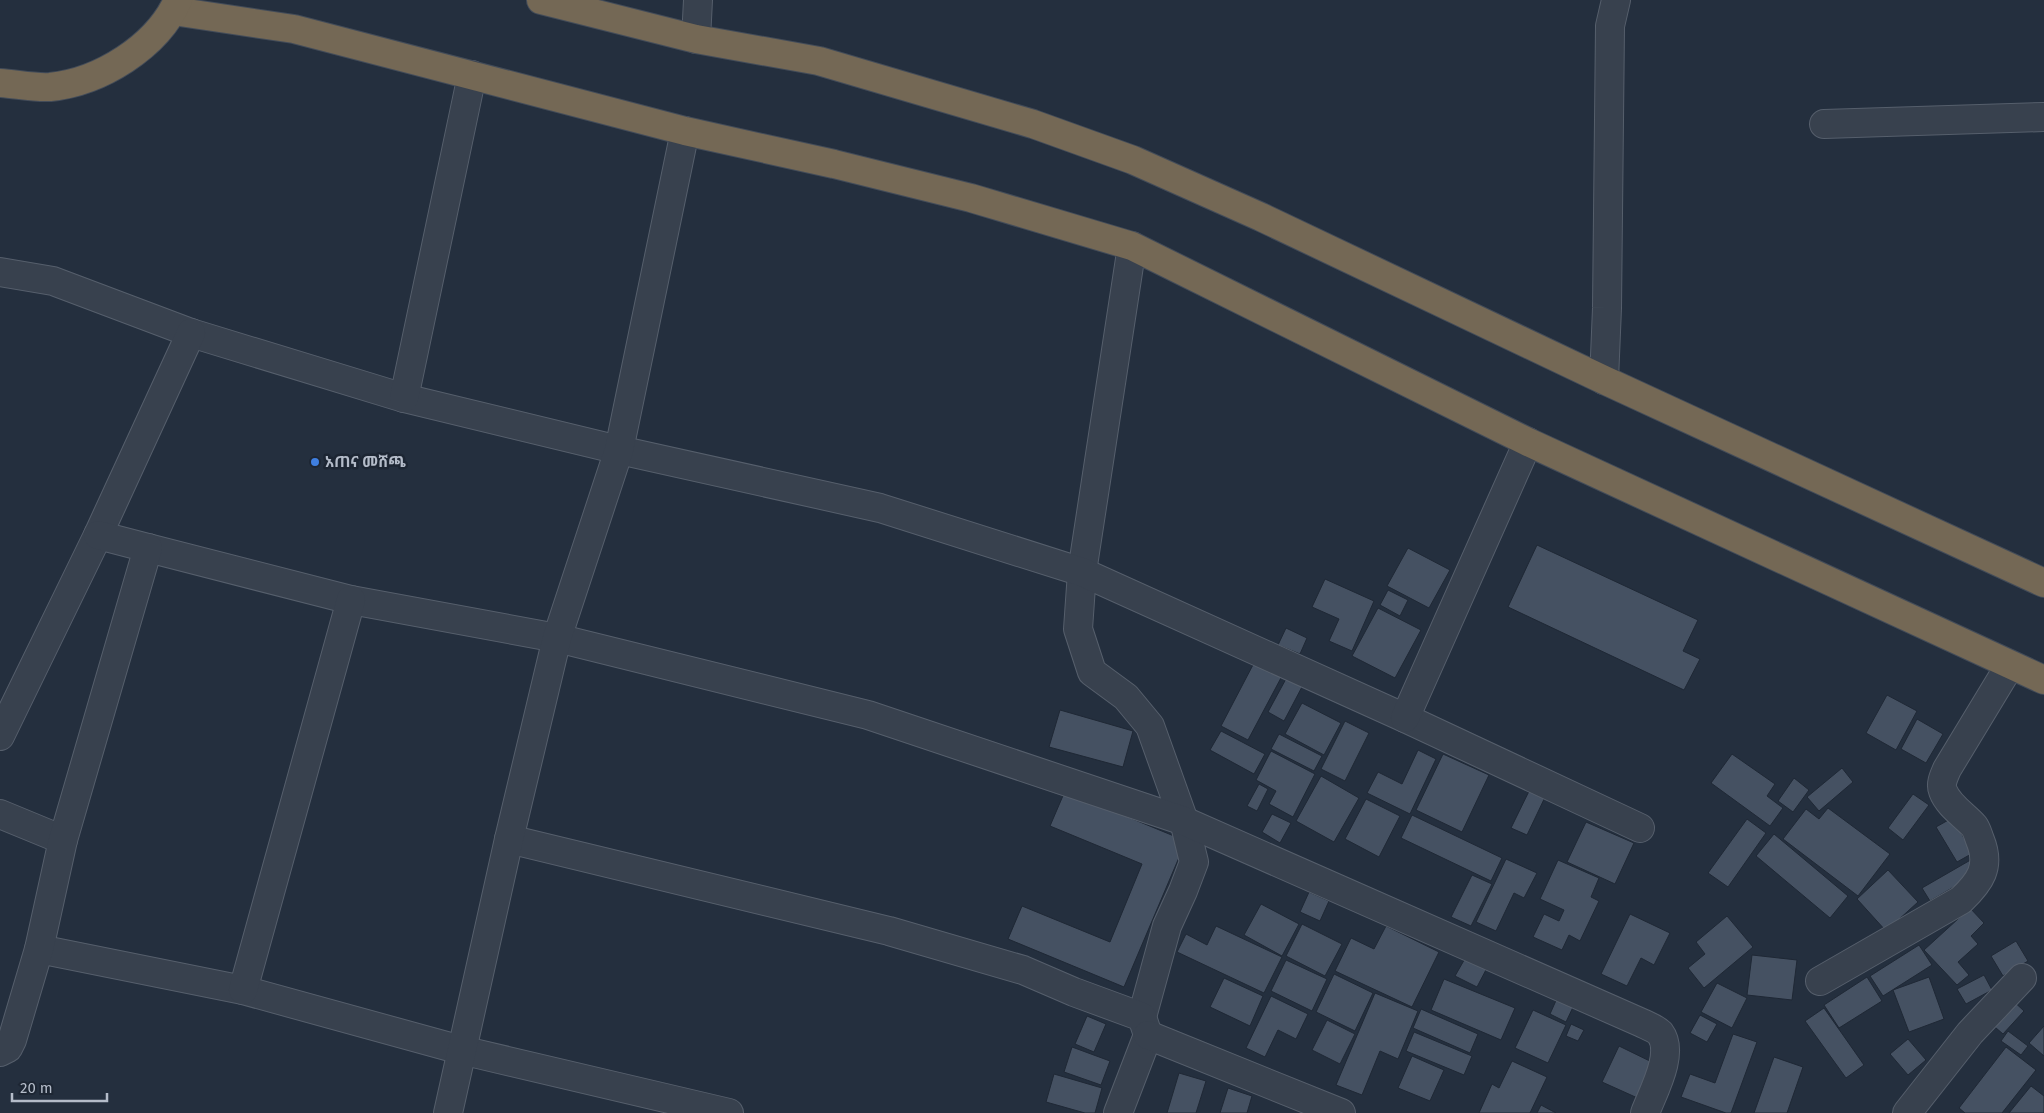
<svg xmlns="http://www.w3.org/2000/svg" width="2044" height="1113" font-family="'Fira Sans','Noto Sans Ethiopic',sans-serif">
  <rect width="100%" height="100%" fill="#242f3e"/>
  <g fill="#455162" stroke="#1f2835">
    <path d="M 1537,545 L 1698,620 L 1683,651 L 1700,659 L 1684,690 L 1508,607 Z"/>
    <path d="M 1408,548 L 1450,570 L 1429,608 L 1387,586 Z"/>
    <path d="M 1325,579 L 1374,601 L 1352,651 L 1329,641 L 1339,619 L 1312,607 Z"/>
    <path d="M 1388,590 L 1408,600 L 1400,616 L 1380,605 Z"/>
    <path d="M 1378,608 L 1421,630 L 1395,678 L 1352,656 Z"/>
    <path d="M 1286,628 L 1307,638 L 1300,654 L 1278,645 Z"/>
    <path d="M 1255,661 L 1282,676 L 1248,740 L 1221,726 Z"/>
    <path d="M 1287,677 L 1303,685 L 1284,721 L 1268,712 Z"/>
    <path d="M 1887,695 L 1917,711 L 1896,750 L 1866,733 Z"/>
    <path d="M 1302,703 L 1341,723 L 1324,755 L 1285,734 Z"/>
    <path d="M 1060,710 L 1133,731 L 1123,767 L 1049,747 Z"/>
    <path d="M 1917,719 L 1943,734 L 1926,763 L 1901,749 Z"/>
    <path d="M 1345,721 L 1369,733 L 1345,781 L 1321,769 Z"/>
    <path d="M 1221,731 L 1265,754 L 1254,774 L 1210,750 Z"/>
    <path d="M 1279,734 L 1322,756 L 1314,771 L 1271,749 Z"/>
    <path d="M 1418,750 L 1436,759 L 1410,814 L 1367,793 L 1378,772 L 1402,784 Z"/>
    <path d="M 1271,751 L 1315,774 L 1293,817 L 1269,804 L 1276,791 L 1256,780 Z"/>
    <path d="M 1443,754 L 1489,775 L 1462,832 L 1416,810 Z"/>
    <path d="M 1732,754 L 1775,784 L 1767,796 L 1783,808 L 1770,826 L 1711,783 Z"/>
    <path d="M 1842,768 L 1853,782 L 1819,811 L 1807,797 Z"/>
    <path d="M 1321,776 L 1359,798 L 1334,842 L 1296,821 Z"/>
    <path d="M 1794,778 L 1809,790 L 1793,812 L 1778,801 Z"/>
    <path d="M 1259,784 L 1268,789 L 1257,811 L 1247,806 Z"/>
    <path d="M 1532,785 L 1547,793 L 1527,835 L 1511,828 Z"/>
    <path d="M 1065,791 L 1186,841 L 1124,987 L 1008,939 L 1022,906 L 1110,942 L 1142,864 L 1050,826 Z"/>
    <path d="M 1913,794 L 1929,805 L 1903,840 L 1888,828 Z"/>
    <path d="M 1366,799 L 1400,816 L 1379,857 L 1345,839 Z"/>
    <path d="M 1828,808 L 1890,854 L 1858,896 L 1783,839 L 1806,809 L 1819,819 Z"/>
    <path d="M 1272,814 L 1291,823 L 1280,843 L 1262,832 Z"/>
    <path d="M 1412,815 L 1502,858 L 1491,881 L 1401,838 Z"/>
    <path d="M 1952,818 L 1973,853 L 1957,862 L 1936,827 Z"/>
    <path d="M 1747,819 L 1766,833 L 1728,887 L 1708,873 Z"/>
    <path d="M 1586,822 L 1634,843 L 1615,884 L 1567,862 Z"/>
    <path d="M 1774,834 L 1848,896 L 1830,918 L 1756,856 Z"/>
    <path d="M 1974,858 L 1981,871 L 1930,901 L 1922,888 Z"/>
    <path d="M 1506,859 L 1537,873 L 1524,898 L 1514,893 L 1496,931 L 1476,922 Z"/>
    <path d="M 1558,860 L 1599,878 L 1591,897 L 1599,901 L 1580,941 L 1569,935 L 1562,950 L 1533,937 L 1544,914 L 1559,921 L 1564,910 L 1540,899 Z"/>
    <path d="M 1888,870 L 1918,902 L 1886,931 L 1857,899 Z"/>
    <path d="M 1472,875 L 1492,884 L 1471,926 L 1451,917 Z"/>
    <path d="M 1309,892 L 1329,901 L 1320,921 L 1300,912 Z"/>
    <path d="M 1261,904 L 1299,924 L 1282,956 L 1244,935 Z"/>
    <path d="M 1970,908 L 1984,923 L 1971,936 L 1978,944 L 1958,962 L 1969,975 L 1957,985 L 1924,950 Z"/>
    <path d="M 1630,914 L 1670,933 L 1654,965 L 1641,958 L 1627,986 L 1601,974 Z"/>
    <path d="M 1727,916 L 1753,947 L 1704,988 L 1688,968 L 1705,954 L 1696,942 Z"/>
    <path d="M 1302,924 L 1342,944 L 1325,976 L 1286,956 Z"/>
    <path d="M 1216,926 L 1282,957 L 1264,993 L 1177,952 L 1186,934 L 1207,945 Z"/>
    <path d="M 1386,926 L 1439,952 L 1412,1007 L 1335,971 L 1351,938 L 1374,949 Z"/>
    <path d="M 2016,941 L 2028,961 L 2003,976 L 1991,956 Z"/>
    <path d="M 1919,945 L 1932,965 L 1883,996 L 1870,976 Z"/>
    <path d="M 1467,955 L 1488,966 L 1477,987 L 1455,976 Z"/>
    <path d="M 1752,955 L 1797,960 L 1792,1000 L 1747,995 Z"/>
    <path d="M 1286,960 L 1327,979 L 1312,1011 L 1271,991 Z"/>
    <path d="M 1334,974 L 1373,993 L 1355,1031 L 1316,1012 Z"/>
    <path d="M 1984,975 L 1992,990 L 1966,1004 L 1957,989 Z"/>
    <path d="M 1867,977 L 1882,1001 L 1839,1028 L 1824,1005 Z"/>
    <path d="M 1929,977 L 1944,1019 L 1909,1032 L 1893,990 Z"/>
    <path d="M 1224,978 L 1263,996 L 1250,1026 L 1210,1007 Z"/>
    <path d="M 1444,979 L 1515,1008 L 1501,1040 L 1431,1010 Z"/>
    <path d="M 1717,983 L 1747,998 L 1732,1028 L 1701,1012 Z"/>
    <path d="M 1375,993 L 1418,1011 L 1398,1059 L 1380,1051 L 1362,1095 L 1336,1085 Z"/>
    <path d="M 1271,996 L 1308,1014 L 1296,1039 L 1278,1030 L 1265,1057 L 1246,1048 Z"/>
    <path d="M 1558,996 L 1575,1003 L 1566,1022 L 1550,1014 Z"/>
    <path d="M 2010,998 L 2024,1011 L 2003,1034 L 1988,1021 Z"/>
    <path d="M 1824,1008 L 1864,1065 L 1846,1078 L 1805,1021 Z"/>
    <path d="M 1421,1009 L 1478,1034 L 1470,1053 L 1413,1028 Z"/>
    <path d="M 1533,1010 L 1566,1025 L 1548,1063 L 1515,1048 Z"/>
    <path d="M 1700,1015 L 1717,1024 L 1707,1042 L 1690,1033 Z"/>
    <path d="M 1087,1016 L 1106,1024 L 1094,1052 L 1075,1044 Z"/>
    <path d="M 1327,1020 L 1355,1034 L 1340,1064 L 1312,1050 Z"/>
    <path d="M 1571,1024 L 1584,1030 L 1578,1041 L 1566,1036 Z"/>
    <path d="M 2044,1026 L 2044,1056 L 2029,1043 Z"/>
    <path d="M 2008,1031 L 2028,1046 L 2021,1055 L 2001,1041 Z"/>
    <path d="M 1414,1032 L 1472,1056 L 1464,1075 L 1406,1051 Z"/>
    <path d="M 1733,1034 L 1757,1042 L 1731,1113 L 1726,1113 L 1681,1097 L 1690,1074 L 1715,1083 Z"/>
    <path d="M 1908,1039 L 1926,1060 L 1908,1075 L 1890,1054 Z"/>
    <path d="M 1619,1046 L 1658,1065 L 1642,1100 L 1602,1082 Z"/>
    <path d="M 1072,1047 L 1110,1061 L 1101,1085 L 1064,1072 Z"/>
    <path d="M 2006,1047 L 2036,1070 L 2002,1113 L 1965,1113 L 1959,1108 Z"/>
    <path d="M 1412,1056 L 1444,1070 L 1430,1101 L 1398,1088 Z"/>
    <path d="M 1774,1057 L 1803,1067 L 1787,1113 L 1754,1113 Z"/>
    <path d="M 1512,1061 L 1547,1077 L 1530,1113 L 1479,1113 L 1492,1084 L 1499,1088 Z"/>
    <path d="M 1179,1073 L 1206,1081 L 1196,1113 L 1167,1113 Z"/>
    <path d="M 1054,1074 L 1102,1088 L 1095,1113 L 1085,1113 L 1046,1102 Z"/>
    <path d="M 2031,1086 L 2044,1096 L 2044,1113 L 2009,1113 Z"/>
    <path d="M 1228,1088 L 1252,1096 L 1247,1113 L 1220,1113 Z"/>
    <path d="M 1541,1105 L 1556,1113 L 1537,1113 Z"/>
  </g>
  <g fill="none" stroke-linecap="round" stroke-linejoin="round">
    <defs>
      <g id="street">
        <path d="M 696,39 L 698,0"/>
        <path d="M 1824,124 L 2044,117"/>
        <path d="M 1132,246 L 1082,572 L 1078,629 L 1092,672 L 1126,697 L 1150,726 L 1184,821 L 1194,862 L 1183,891 L 1167,926 L 1142,1017"/>
        <path d="M 0,272 L 53,281 L 191,333 L 404,398 L 619,450 L 880,508 L 1082,572 L 1405,718 L 1640,828"/>
        <path d="M 1604,380 L 1607,308 L 1610,26 L 1616,0"/>
        <path d="M 404,398 L 472,75"/>
        <path d="M 148,548 L 351,600 L 557,638 L 868,715 L 1184,821 L 1642,1023 C 1648,1026 1656,1029 1660,1033 C 1675,1053 1653,1092 1645,1113"/>
        <path d="M 1405,718 L 1528,442"/>
        <path d="M 0,736 L 98,535 L 191,333"/>
        <path d="M 0,814 L 63,840"/>
        <path d="M 509,839 L 889,931 L 1023,970 L 1074,992 L 1142,1017 L 1148,1035 L 1118,1113"/>
        <path d="M 39,949 L 243,990 L 461,1050 L 729,1113"/>
        <path d="M 1820,981 L 1961,900 C 1980,882 1991,867 1980,840 C 1978,835 1977,830 1974,826 C 1964,815 1948,805 1943,791 C 1940,784 1944,776 1947,769 L 2010,665"/>
        <path d="M 243,990 L 351,600"/>
        <path d="M 1148,1035 L 1341,1113"/>
        <path d="M 0,1052 L 8,1048 L 12,1040 L 39,949 L 63,840 L 148,548 L 98,535"/>
        <path d="M 448,1113 L 509,839 L 557,638 L 619,450 L 685,131"/>
        <path d="M 1907,1113 L 1970,1033 L 2022,978"/>
      </g>
      <g id="highway">
        <path d="M 541,0 L 696,39 L 819,61 L 1033,124 L 1133,160 L 1261,217 L 1604,380 L 2044,583"/>
        <path d="M 173,11 L 294,29 L 685,131 L 834,164 L 971,198 L 1132,246 L 1528,442 L 2044,680"/>
        <path d="M 0,83 C 16,84 34,88 50,87 C 100,82 157,47 178,0"/>
      </g>
    </defs>
    <use href="#street" stroke="#565f6c" stroke-width="30"/>
    <use href="#highway" stroke="#434c59" stroke-width="30"/>
    <use href="#street" stroke="#38414e" stroke-width="28"/>
    <use href="#highway" stroke="#746855" stroke-width="28"/>
  </g>
  <circle fill="#3f7fe0" stroke="#1d2633" stroke-width="2" cx="315" cy="462" r="5"/>
  <g text-anchor="middle" dominant-baseline="central" stroke-width="5" stroke-linejoin="round" paint-order="stroke">
    <g font-size="15" font-weight="bold" fill="#b4bcc9" stroke="#1d2633" text-anchor="start">
      <text x="325" y="462">አጠና መሸጫ</text>
    </g>
  </g>
  <path d="M12 1093v8h95v-8" fill="none" stroke="#b4bcc9" stroke-width="2.5"/>
  <text x="20" y="1093" font-size="15" fill="#b4bcc9" stroke="#1d2633" stroke-width="4" paint-order="stroke">20 m</text>
</svg>
